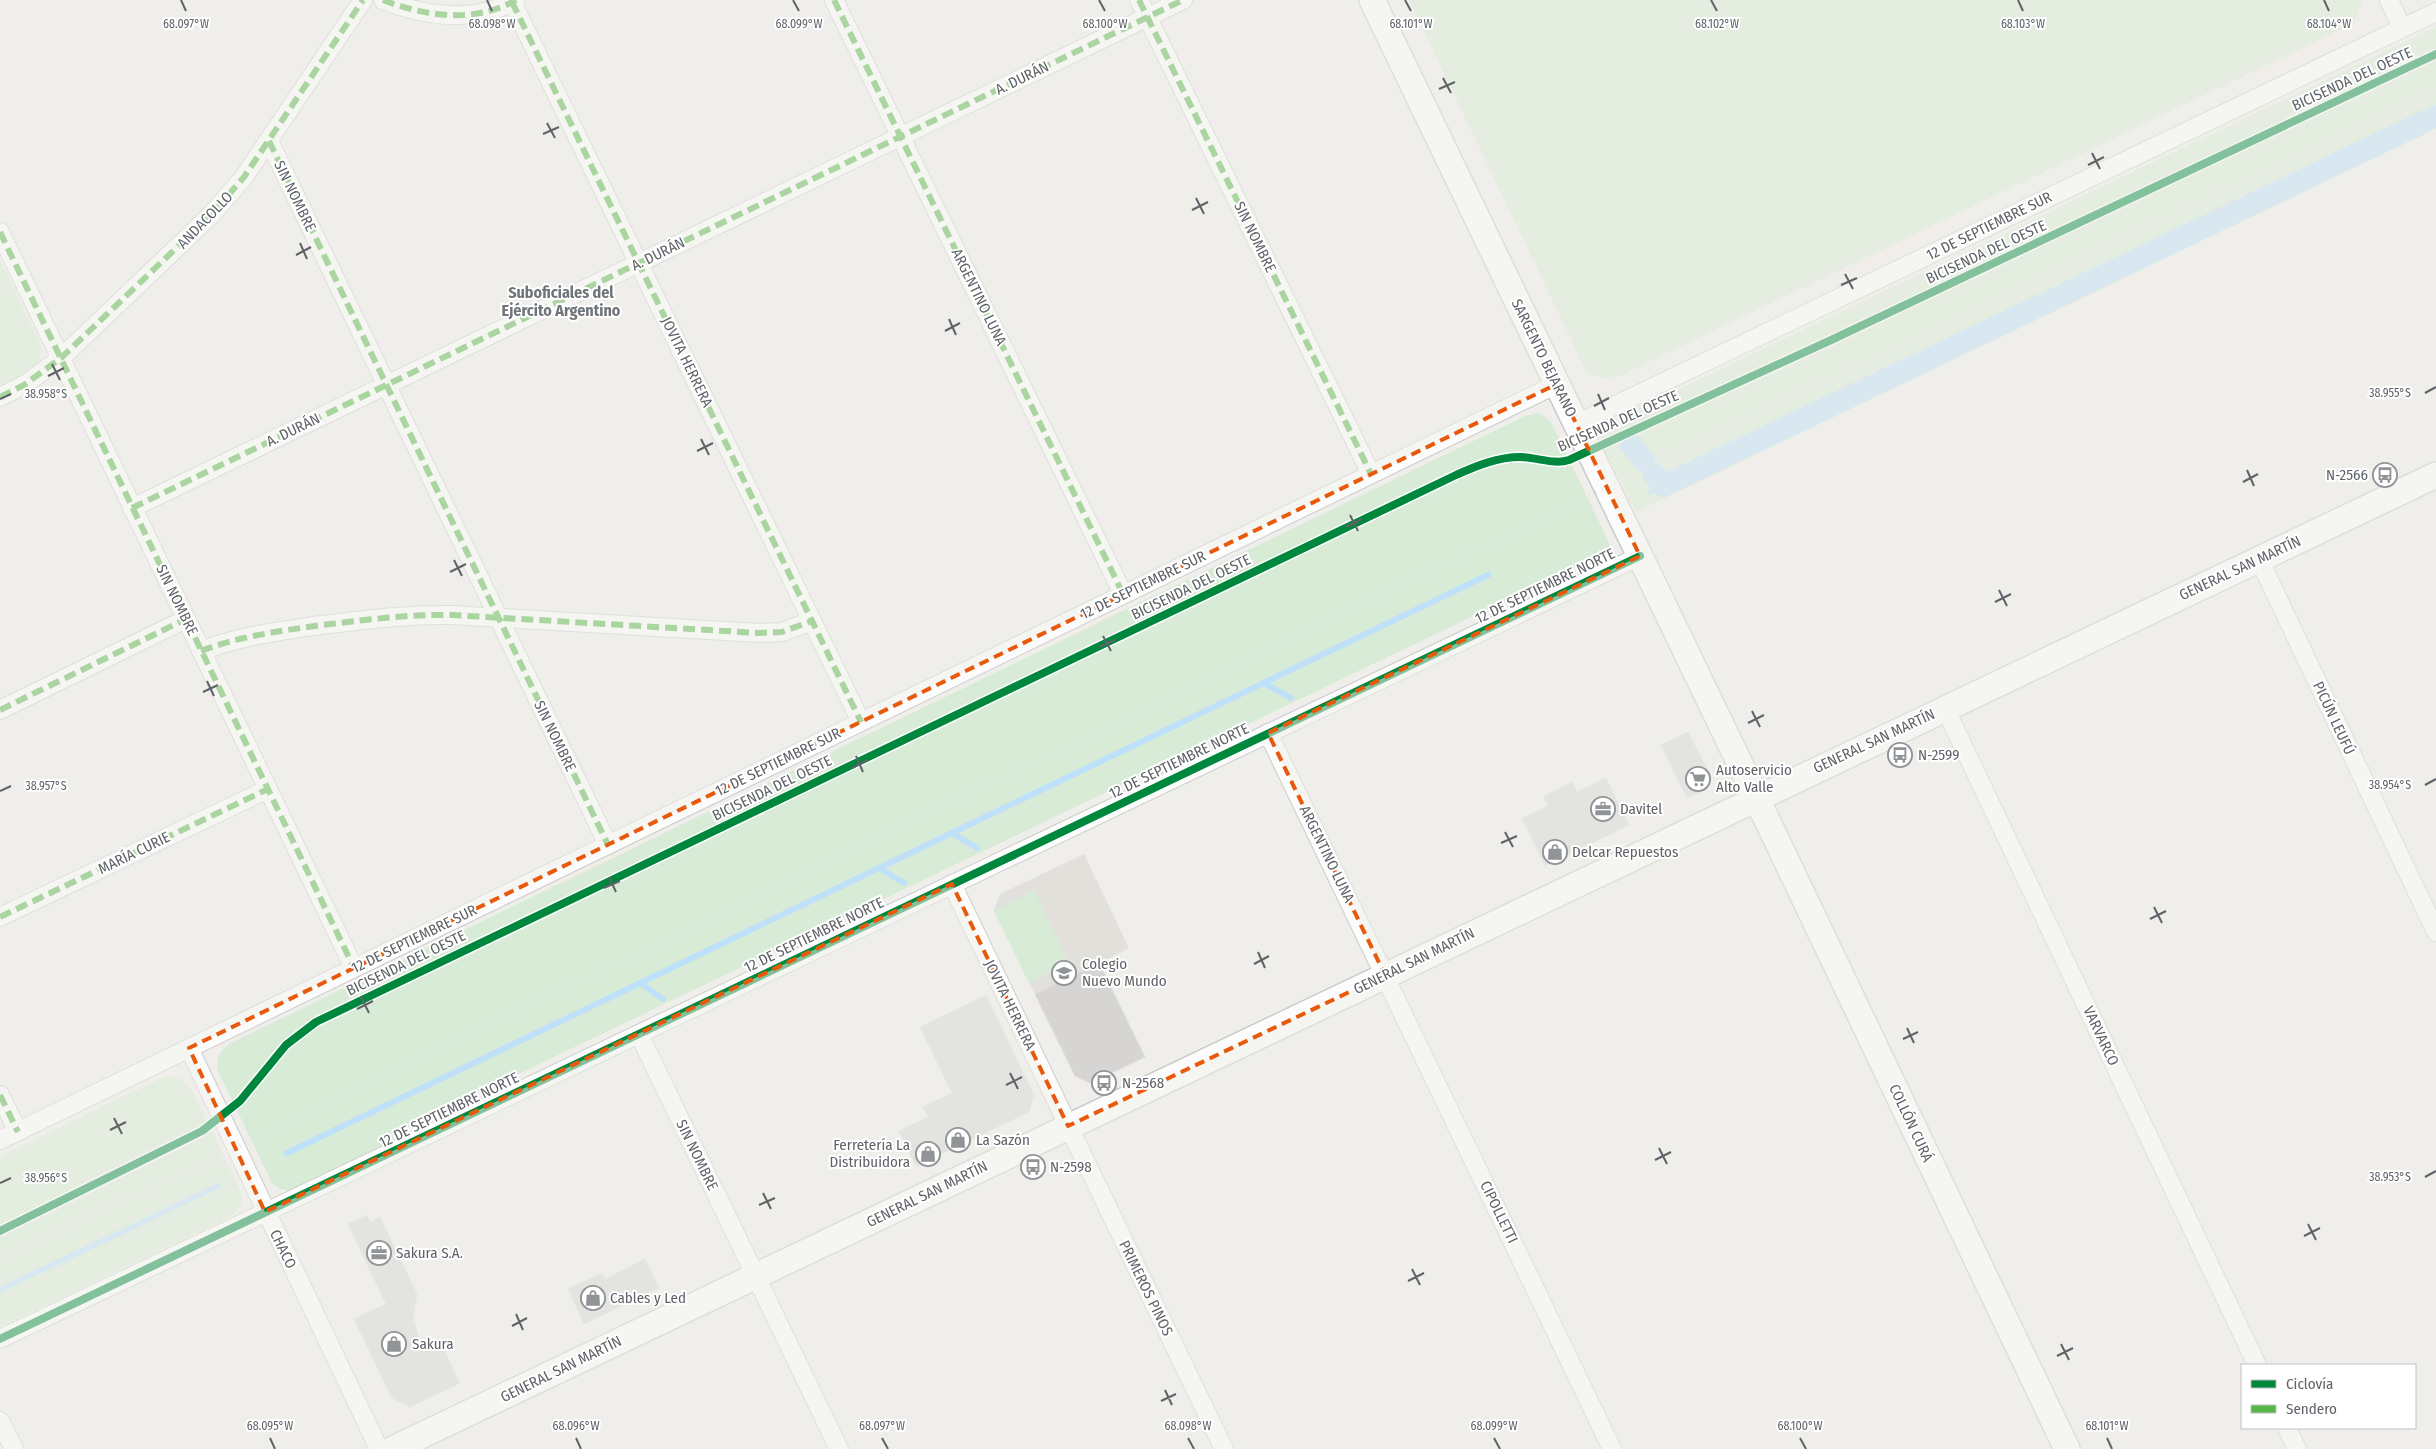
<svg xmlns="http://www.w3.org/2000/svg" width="2436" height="1449" font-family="'Fira Sans Condensed',sans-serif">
  <rect width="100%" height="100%" fill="#efeeea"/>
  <path fill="#e2e0da" d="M 1084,854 L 1129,948 L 1099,963 L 1145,1057 L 1090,1083 L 1075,1076 L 994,911 L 1000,894 Z"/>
  <g fill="#d8ebd6">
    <path d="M 1409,0 L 2362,0 L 2362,1 L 2354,23 L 1611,380 L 1587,373 Z"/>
    <path d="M 2436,27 L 2436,129 L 1636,512 L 1602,444 C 1600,432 1607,425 1617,419 Z"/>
    <path d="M 0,260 L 40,343 C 49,369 19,376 0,385 Z"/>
    <path d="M 1538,413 L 1543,415 L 1551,422 L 1607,538 C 1613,553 1610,561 1596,569 L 1586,562 L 408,1127 L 403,1138 L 291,1191 L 280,1189 L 272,1183 L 218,1071 C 216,1058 220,1050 231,1043 L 1525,416 Z"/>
    <path d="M 1034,891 L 1069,963 L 1029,983 L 994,911 Z"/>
    <path d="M 167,1076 L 181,1078 L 191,1089 L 239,1188 L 242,1194 L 241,1207 L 230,1217 L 0,1327 L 0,1156 Z"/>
  </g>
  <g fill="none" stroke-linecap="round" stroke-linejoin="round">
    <g stroke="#bfe0f9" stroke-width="6">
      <path d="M 1651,492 L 1663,486"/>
      <path d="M 1264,683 L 1291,698"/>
      <path d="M 952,833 L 977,848"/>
      <path d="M 879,868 L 904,883"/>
      <path d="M 640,983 L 663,999"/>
      <path d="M 287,1153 L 1488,575"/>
      <path d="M 0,1290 L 218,1186"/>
    </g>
    <g stroke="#bfe0f9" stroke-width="22">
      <path d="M 1630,443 L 1644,461"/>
      <path d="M 1653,473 L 1663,486 L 2436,116"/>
    </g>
  </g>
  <g fill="#d6d5d3" stroke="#deddd9">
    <path d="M 1688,732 L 1709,773 L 1703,791 L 1687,798 L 1661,745 Z"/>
    <path d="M 1606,778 L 1629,825 L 1545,866 L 1522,818 L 1548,806 L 1544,796 L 1572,782 L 1577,792 Z"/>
    <path d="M 1099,963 L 1145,1057 L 1090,1083 L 1075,1076 L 1035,994 Z"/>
    <path d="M 986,995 L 1034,1095 L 1029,1112 L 916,1166 L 899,1131 L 928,1117 L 923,1107 L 952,1093 L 920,1027 Z"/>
    <path d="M 367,1215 L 370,1222 L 380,1217 L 417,1294 L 413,1318 L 422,1348 L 439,1340 L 460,1383 L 410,1407 L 392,1398 L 354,1319 L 386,1304 L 348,1224 Z"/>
    <path d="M 645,1259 L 659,1288 L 584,1324 L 568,1289 L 602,1273 L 605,1279 Z"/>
  </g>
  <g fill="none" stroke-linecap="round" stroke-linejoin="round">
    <defs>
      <g id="street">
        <path d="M 383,0 C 424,16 475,24 516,0"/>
        <path d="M 834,0 L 1123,594"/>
        <path d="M 1139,0 L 1371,474"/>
        <path d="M 2389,0 L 2402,28"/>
        <path d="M 512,2 L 861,722"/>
        <path d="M 269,141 L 608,845"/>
        <path d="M 0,232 L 354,968"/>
        <path d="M 0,397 L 24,385 L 61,358 L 212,214 L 244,177 L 363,0"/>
        <path d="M 1576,424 L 2436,12"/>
        <path d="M 132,508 L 1183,0"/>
        <path d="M 2259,559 L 2436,932"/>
        <path d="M 201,651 C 240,636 280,631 322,625 C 365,620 408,614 452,615 L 759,633 L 782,632 L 812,621"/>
        <path d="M 1945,708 L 2257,1365"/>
        <path d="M 0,710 L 186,619"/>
        <path d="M 1268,733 L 1612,1449"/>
        <path d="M 952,884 L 1224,1449"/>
        <path d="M 0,917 L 268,789"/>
        <path d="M 639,1034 L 839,1449"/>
        <path d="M 189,1048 L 379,1449"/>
        <path d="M 0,1095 L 18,1132"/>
        <path d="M 0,1140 L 1557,384"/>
        <path d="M 0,1339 L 1640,556"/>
        <path d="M 0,1421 L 14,1449"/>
        <path d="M 2287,1428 L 2297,1449"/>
      </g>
      <g id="secondary">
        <path d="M 1372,0 L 1756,797 L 2067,1449"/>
        <path d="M 393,1449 L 2436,475"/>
      </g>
    </defs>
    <use href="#street" stroke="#cbcccc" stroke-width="20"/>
    <use href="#secondary" stroke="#cacacb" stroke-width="28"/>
    <use href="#street" stroke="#fdfcfc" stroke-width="18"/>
    <use href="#secondary" stroke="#fdfcfc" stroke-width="25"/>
    <path stroke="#e4e4e4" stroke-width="4" stroke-dasharray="1 6" stroke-linecap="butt" d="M 0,1261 L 1607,487 L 2436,91"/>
    <g stroke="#58b549" stroke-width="6" stroke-dasharray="12 6" stroke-linecap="butt">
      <path d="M 383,0 C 424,16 475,24 516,0"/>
      <path d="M 834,0 L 1123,594"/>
      <path d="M 1139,0 L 1371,474"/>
      <path d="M 512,2 L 861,722"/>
      <path d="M 269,141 L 608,845"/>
      <path d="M 0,232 L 354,968"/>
      <path d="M 0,397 L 24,385 L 61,358 L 212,214 L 244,177 L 363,0"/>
      <path d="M 132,508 L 1183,0"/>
      <path d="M 201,651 C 240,636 280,631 322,625 C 365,620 408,614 452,615 L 759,633 L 782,632 L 812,621"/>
      <path d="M 0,710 L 186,619"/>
      <path d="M 0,917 L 268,789"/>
      <path d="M 0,1095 L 18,1132"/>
    </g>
    <defs>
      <g id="cycleway">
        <path d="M 0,1231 L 202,1131 L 240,1101 L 286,1045 L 316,1022 L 1456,475 C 1476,466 1498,457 1520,457 C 1536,457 1554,465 1569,460 L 1829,341 L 2436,54"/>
        <path d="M 0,1339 L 1640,556"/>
      </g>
    </defs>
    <use href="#cycleway" stroke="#fff" stroke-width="11"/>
    <use href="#cycleway" stroke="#00873e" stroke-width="8"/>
  </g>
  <path d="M0 0H2436V1449H0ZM 1557,384 L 1640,556 L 1268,733 L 1385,975 L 1068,1126 L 952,884 L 265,1212 L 189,1048 Z" fill="#efeeea" fill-opacity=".55" fill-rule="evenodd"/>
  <path fill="none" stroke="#e8590c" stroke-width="4" stroke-dasharray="10 6" stroke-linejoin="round" d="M 1557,384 L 1640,556 L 1268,733 L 1385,975 L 1068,1126 L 952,884 L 265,1212 L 189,1048 Z"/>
  <path fill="none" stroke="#5f6368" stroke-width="2" d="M 181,0 L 186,11M 487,0 L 492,11M 793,0 L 799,11M 1099,0 L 1105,11M 1405,0 L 1411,11M 1711,0 L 1717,11M 2018,0 L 2023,11M 2324,0 L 2329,11M 1443,78 L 1451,93M 1439,89 L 1455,82M 547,123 L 555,138M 543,134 L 559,127M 2092,153 L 2100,169M 2088,165 L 2104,157M 1196,198 L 1204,214M 1192,210 L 1208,202M 300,243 L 307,259M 296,255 L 311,247M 1845,274 L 1853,289M 1841,285 L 1857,278M 949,319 L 956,335M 945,331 L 960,323M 52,364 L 60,380M 48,376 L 64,368M 2425,393 L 2436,387M 1598,394 L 1605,410M 0,399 L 11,394M 1594,406 L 1609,398M 701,439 L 709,455M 697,451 L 713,443M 2247,470 L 2254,486M 2243,482 L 2258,474M 1350,515 L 1358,531M 1346,527 L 1362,519M 454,560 L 462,576M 450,572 L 466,564M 1999,590 L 2007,606M 1995,602 L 2011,594M 1103,636 L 1111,651M 1099,647 L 1115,640M 207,681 L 214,696M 203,692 L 218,685M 1752,711 L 1760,727M 1748,723 L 1764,715M 856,756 L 863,772M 852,768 L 867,760M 2425,785 L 2436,779M 0,791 L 11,786M 1505,832 L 1513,847M 1501,843 L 1517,836M 609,877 L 616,892M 604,888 L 620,881M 2154,907 L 2162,923M 2150,919 L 2166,911M 1258,952 L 1265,968M 1254,964 L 1269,956M 361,997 L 369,1013M 357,1009 L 373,1001M 1907,1028 L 1914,1043M 1903,1039 L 1918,1032M 1010,1073 L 1018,1089M 1006,1085 L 1022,1077M 114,1118 L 122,1134M 110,1130 L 126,1122M 1659,1148 L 1667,1164M 1655,1160 L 1671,1152M 2425,1177 L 2436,1171M 0,1183 L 11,1178M 763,1193 L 771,1209M 759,1205 L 775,1198M 2308,1224 L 2316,1240M 2304,1236 L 2320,1228M 1412,1269 L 1420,1285M 1408,1281 L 1424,1273M 516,1314 L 523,1330M 512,1326 L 527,1318M 2061,1344 L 2069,1360M 2057,1356 L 2073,1348M 1165,1390 L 1172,1405M 1161,1401 L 1176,1394M 270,1438 L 275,1449M 576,1438 L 581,1449M 882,1438 L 888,1449M 1188,1438 L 1194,1449M 1494,1438 L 1500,1449M 1800,1438 L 1806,1449M 2107,1438 L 2112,1449"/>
  <defs>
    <symbol id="bus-ring" viewBox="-11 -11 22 22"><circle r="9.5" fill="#fff" stroke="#919496" stroke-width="1.5"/><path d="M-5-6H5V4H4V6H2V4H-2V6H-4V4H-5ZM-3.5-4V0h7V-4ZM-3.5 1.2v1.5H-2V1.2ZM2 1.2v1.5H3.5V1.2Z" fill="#919496"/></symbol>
    <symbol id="supermarket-ring" viewBox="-11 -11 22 22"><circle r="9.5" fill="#fff" stroke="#919496" stroke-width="1.5"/><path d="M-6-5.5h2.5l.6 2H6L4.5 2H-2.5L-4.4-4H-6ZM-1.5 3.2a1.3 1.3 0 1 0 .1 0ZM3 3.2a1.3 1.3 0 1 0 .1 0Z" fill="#919496"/></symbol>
    <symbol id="office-ring" viewBox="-11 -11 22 22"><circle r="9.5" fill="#fff" stroke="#919496" stroke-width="1.5"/><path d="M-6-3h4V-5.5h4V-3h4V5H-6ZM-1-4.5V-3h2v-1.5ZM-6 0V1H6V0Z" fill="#919496"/></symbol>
    <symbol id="shop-ring" viewBox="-11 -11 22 22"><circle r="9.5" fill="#fff" stroke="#919496" stroke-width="1.5"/><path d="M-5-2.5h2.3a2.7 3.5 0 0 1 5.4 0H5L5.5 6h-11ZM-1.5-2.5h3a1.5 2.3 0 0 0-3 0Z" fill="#919496"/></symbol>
    <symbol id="school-ring" viewBox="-11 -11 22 22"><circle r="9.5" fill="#fff" stroke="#919496" stroke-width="1.5"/><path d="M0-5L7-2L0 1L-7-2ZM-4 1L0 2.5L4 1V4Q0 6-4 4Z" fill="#919496"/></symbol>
  </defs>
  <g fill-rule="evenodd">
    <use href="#bus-ring" x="2371" y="461" width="28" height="28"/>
    <use href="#bus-ring" x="1886" y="741" width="28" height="28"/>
    <use href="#supermarket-ring" x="1684" y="765" width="28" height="28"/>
    <use href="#office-ring" x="1589" y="795" width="28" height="28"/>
    <use href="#shop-ring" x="1541" y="838" width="28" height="28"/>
    <use href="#school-ring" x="1050" y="959" width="28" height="28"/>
    <use href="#bus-ring" x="1090" y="1069" width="28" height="28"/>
    <use href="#shop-ring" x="944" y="1126" width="28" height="28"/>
    <use href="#shop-ring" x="914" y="1140" width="28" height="28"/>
    <use href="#bus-ring" x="1019" y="1153" width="28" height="28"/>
    <use href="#office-ring" x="365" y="1239" width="28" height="28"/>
    <use href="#shop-ring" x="579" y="1284" width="28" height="28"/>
    <use href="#shop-ring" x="380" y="1330" width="28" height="28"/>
  </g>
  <g text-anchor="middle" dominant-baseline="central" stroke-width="4" stroke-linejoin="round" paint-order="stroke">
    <g font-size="15" fill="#5f6368" stroke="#fff">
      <text transform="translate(1022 78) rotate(-26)">A. DURÁN</text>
      <text transform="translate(2352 79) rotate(-25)">BICISENDA DEL OESTE</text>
      <text transform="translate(295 196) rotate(64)">SIN NOMBRE</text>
      <text transform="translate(205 220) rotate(-46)">ANDACOLLO</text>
      <text transform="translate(1989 226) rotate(-26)">12 DE SEPTIEMBRE SUR</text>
      <text transform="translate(1255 237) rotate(64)">SIN NOMBRE</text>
      <text transform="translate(1986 252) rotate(-25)">BICISENDA DEL OESTE</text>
      <text transform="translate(658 254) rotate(-26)">A. DURÁN</text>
      <text transform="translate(979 297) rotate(64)">ARGENTINO LUNA</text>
      <text transform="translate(1544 358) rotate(64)">SARGENTO BEJARANO</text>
      <text transform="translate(687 362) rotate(64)">JOVITA HERRERA</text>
      <text transform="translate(1618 421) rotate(-24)">BICISENDA DEL OESTE</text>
      <text transform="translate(293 430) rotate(-26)">A. DURÁN</text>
      <text transform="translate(2240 568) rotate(-25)">GENERAL SAN MARTÍN</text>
      <text transform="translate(1143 585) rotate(-26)">12 DE SEPTIEMBRE SUR</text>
      <text transform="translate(1545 586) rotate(-26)">12 DE SEPTIEMBRE NORTE</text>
      <text transform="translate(1191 587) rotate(-26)">BICISENDA DEL OESTE</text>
      <text transform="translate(177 600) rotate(64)">SIN NOMBRE</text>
      <text transform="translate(2334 718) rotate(65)">PICÚN LEUFÚ</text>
      <text transform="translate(555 736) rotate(64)">SIN NOMBRE</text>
      <text transform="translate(1874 741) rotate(-25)">GENERAL SAN MARTÍN</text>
      <text transform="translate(1179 761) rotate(-26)">12 DE SEPTIEMBRE NORTE</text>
      <text transform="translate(778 762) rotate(-26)">12 DE SEPTIEMBRE SUR</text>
      <text transform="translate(772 788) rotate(-26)">BICISENDA DEL OESTE</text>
      <text transform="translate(134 853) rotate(-26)">MARÍA CURIE</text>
      <text transform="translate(1327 854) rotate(64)">ARGENTINO LUNA</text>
      <text transform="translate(814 935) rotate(-26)">12 DE SEPTIEMBRE NORTE</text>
      <text transform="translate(414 939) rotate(-26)">12 DE SEPTIEMBRE SUR</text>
      <text transform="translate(1414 961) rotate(-26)">GENERAL SAN MARTÍN</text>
      <text transform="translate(406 963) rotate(-26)">BICISENDA DEL OESTE</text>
      <text transform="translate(1010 1005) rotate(64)">JOVITA HERRERA</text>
      <text transform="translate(2101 1036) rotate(65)">VARVARCO</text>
      <text transform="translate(449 1110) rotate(-26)">12 DE SEPTIEMBRE NORTE</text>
      <text transform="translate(1911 1123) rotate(65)">COLLÓN CURÁ</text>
      <text transform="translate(697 1155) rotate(64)">SIN NOMBRE</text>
      <text transform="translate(927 1194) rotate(-26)">GENERAL SAN MARTÍN</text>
      <text transform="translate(1499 1212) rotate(64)">CIPOLLETTI</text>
      <text transform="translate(283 1249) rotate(64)">CHACO</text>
      <text transform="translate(1146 1288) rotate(64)">PRIMEROS PINOS</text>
      <text transform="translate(561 1369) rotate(-26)">GENERAL SAN MARTÍN</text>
    </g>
    <g font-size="15" fill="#5f6368" stroke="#fff" text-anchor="start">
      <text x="2368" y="475" text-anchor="end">N-2566</text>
      <text x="1918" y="755">N-2599</text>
      <text x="1716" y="770">Autoservicio<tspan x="1716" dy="17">Alto Valle</tspan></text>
      <text x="1620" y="809">Davitel</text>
      <text x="1572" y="852">Delcar Repuestos</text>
      <text x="1082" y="964">Colegio<tspan x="1082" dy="17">Nuevo Mundo</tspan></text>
      <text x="1122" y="1083">N-2568</text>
      <text x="976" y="1140">La Sazón</text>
      <text x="910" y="1145" text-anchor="end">Ferretería La<tspan x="910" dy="17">Distribuidora</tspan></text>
      <text x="1050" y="1167">N-2598</text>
      <text x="396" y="1253">Sakura S.A.</text>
      <text x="610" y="1298">Cables y Led</text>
      <text x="412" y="1344">Sakura</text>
    </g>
    <g font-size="16" font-weight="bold" fill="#70757a" stroke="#fff">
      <text x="561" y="292">Suboficiales del<tspan x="561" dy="18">Ejército Argentino</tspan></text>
    </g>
  </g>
  <g font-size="12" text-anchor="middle" fill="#5f6368" stroke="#fff" stroke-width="4" stroke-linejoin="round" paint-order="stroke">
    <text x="2023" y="28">68.103°W</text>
    <text x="2329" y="28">68.104°W</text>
    <text x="186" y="28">68.097°W</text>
    <text x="492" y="28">68.098°W</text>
    <text x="799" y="28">68.099°W</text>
    <text x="1105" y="28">68.100°W</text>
    <text x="1411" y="28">68.101°W</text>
    <text x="1717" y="28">68.102°W</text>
    <text x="2390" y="397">38.955°S</text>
    <text x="46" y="398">38.958°S</text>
    <text x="2390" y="789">38.954°S</text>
    <text x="46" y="790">38.957°S</text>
    <text x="2390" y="1181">38.953°S</text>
    <text x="46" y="1182">38.956°S</text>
    <text x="270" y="1430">68.095°W</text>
    <text x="576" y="1430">68.096°W</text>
    <text x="882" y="1430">68.097°W</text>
    <text x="1188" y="1430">68.098°W</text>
    <text x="1494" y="1430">68.099°W</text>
    <text x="1800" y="1430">68.100°W</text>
    <text x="2107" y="1430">68.101°W</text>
  </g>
  <rect x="2241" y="1364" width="175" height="65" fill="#ffffff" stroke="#bfc1c3"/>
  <rect x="2251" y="1380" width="25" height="8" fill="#00873e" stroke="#bfc1c3"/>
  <text x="2286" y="1389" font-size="15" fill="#5f6368">Ciclovía</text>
  <rect x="2251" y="1405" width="25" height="8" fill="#58b549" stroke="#bfc1c3"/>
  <text x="2286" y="1414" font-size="15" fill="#5f6368">Sendero</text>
</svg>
